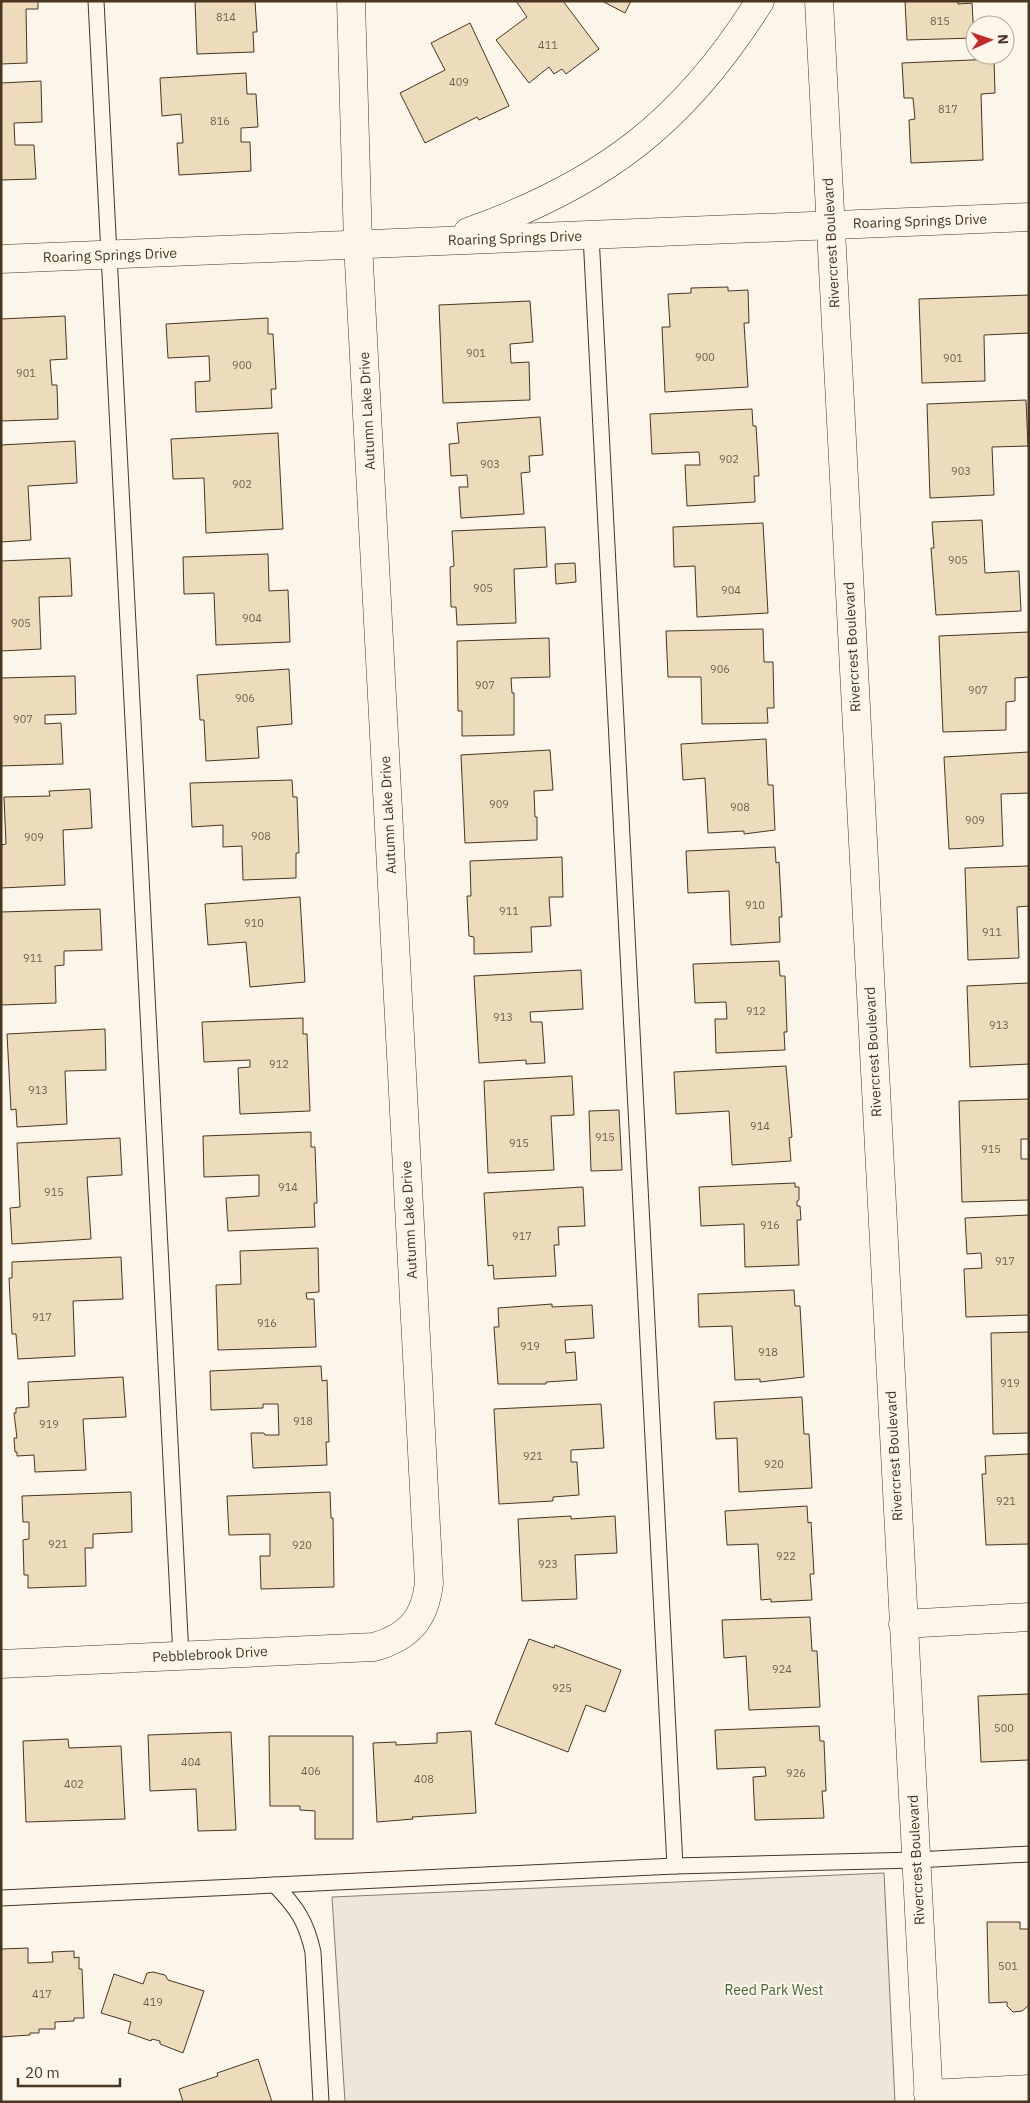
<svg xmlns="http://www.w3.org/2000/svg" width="1030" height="2103" font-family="'IBM Plex Sans',sans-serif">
  <rect width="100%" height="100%" fill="#fbf6e9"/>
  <path fill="#ede6d9" stroke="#887966" d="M 884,1873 L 895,2102 L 345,2102 L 332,1897 Z"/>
  <g fill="#ecdcbc" stroke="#4a3520">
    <path d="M 1,1 L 38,1 L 38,9 L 26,9 L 27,63 L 1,64 Z"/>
    <path d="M 195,1 L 255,1 L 257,32 L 253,32 L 254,52 L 197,54 Z"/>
    <path d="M 516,1 L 563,1 L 599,49 L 566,74 L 562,69 L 554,74 L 549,67 L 529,83 L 496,40 L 527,17 Z"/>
    <path d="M 602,1 L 631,1 L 625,13 Z"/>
    <path d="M 905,1 L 958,1 L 958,4 L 972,3 L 974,38 L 907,40 Z"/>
    <path d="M 470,23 L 509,106 L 479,120 L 477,117 L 425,143 L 400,93 L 445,70 L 431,43 Z"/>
    <path d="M 994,59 L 995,93 L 981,94 L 983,160 L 911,163 L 909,120 L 915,119 L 913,98 L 904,98 L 902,63 Z"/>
    <path d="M 246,73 L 247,94 L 256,94 L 258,127 L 241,128 L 241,142 L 250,142 L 251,171 L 179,175 L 177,143 L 183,143 L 181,114 L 162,116 L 160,78 Z"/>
    <path d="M 41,81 L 42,122 L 14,123 L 15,145 L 34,145 L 36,179 L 1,180 L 1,83 Z"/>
    <path d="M 728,287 L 728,291 L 748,290 L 749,323 L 744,323 L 748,387 L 665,392 L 662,327 L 670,327 L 668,294 L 691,293 L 691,288 Z"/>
    <path d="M 1029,295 L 1029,333 L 984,335 L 985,381 L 922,383 L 919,299 Z"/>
    <path d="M 530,301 L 533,342 L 510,344 L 511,363 L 529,362 L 530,400 L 443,403 L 439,305 Z"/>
    <path d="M 65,316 L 67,359 L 50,360 L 52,385 L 57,385 L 58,419 L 1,421 L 1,319 Z"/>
    <path d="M 268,318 L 268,334 L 273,334 L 276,389 L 271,389 L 272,408 L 196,412 L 195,382 L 210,381 L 209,356 L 168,358 L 166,324 Z"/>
    <path d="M 1026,400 L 1028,446 L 992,447 L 994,495 L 930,498 L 927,404 Z"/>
    <path d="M 752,409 L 753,426 L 756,426 L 759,476 L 754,476 L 755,502 L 687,506 L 685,465 L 700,465 L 699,452 L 652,454 L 650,414 Z"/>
    <path d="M 540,417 L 543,455 L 529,456 L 530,472 L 521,473 L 524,514 L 461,518 L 459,487 L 468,487 L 467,475 L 451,476 L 449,444 L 459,443 L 457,423 Z"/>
    <path d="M 278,433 L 283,529 L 206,533 L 204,478 L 173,479 L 171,439 Z"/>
    <path d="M 75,441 L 77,483 L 28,486 L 31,540 L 1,542 L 1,445 Z"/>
    <path d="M 982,520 L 985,573 L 1019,571 L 1021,611 L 936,615 L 931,548 L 934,548 L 932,522 Z"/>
    <path d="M 763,523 L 768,613 L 697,617 L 695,566 L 674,567 L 673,527 Z"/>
    <path d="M 545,527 L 547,567 L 514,569 L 516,623 L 457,625 L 456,607 L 451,607 L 450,567 L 454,566 L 452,531 Z"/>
    <path d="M 268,554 L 269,591 L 288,590 L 290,642 L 216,645 L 214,593 L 184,594 L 183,557 Z"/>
    <path d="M 70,558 L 72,596 L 39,597 L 41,649 L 1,651 L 1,561 Z"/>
    <path d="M 575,563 L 576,582 L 556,584 L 555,564 Z"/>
    <path d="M 763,629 L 764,662 L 773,662 L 774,708 L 767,708 L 768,723 L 702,724 L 701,677 L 668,677 L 666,631 Z"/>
    <path d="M 1029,632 L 1029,677 L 1015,678 L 1015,701 L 1006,702 L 1006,730 L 943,732 L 939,636 Z"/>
    <path d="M 549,638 L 550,677 L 511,678 L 512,693 L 514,693 L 514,735 L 462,736 L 462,711 L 458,711 L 457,641 Z"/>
    <path d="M 289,669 L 292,724 L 257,727 L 259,758 L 206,761 L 204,720 L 200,720 L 197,675 Z"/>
    <path d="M 75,676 L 76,714 L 45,715 L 45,724 L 61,723 L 63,764 L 1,766 L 1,678 Z"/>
    <path d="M 766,739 L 768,785 L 773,785 L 775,830 L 744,834 L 744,831 L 708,833 L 705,778 L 683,780 L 681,744 Z"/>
    <path d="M 550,750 L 553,790 L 534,791 L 535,817 L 537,817 L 537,840 L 465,843 L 461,755 Z"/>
    <path d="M 1029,752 L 1029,793 L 1001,794 L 1003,846 L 949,849 L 944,757 Z"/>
    <path d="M 292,780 L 293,797 L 297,797 L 299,853 L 296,853 L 296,878 L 243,880 L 242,846 L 223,847 L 223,825 L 192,827 L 190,783 Z"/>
    <path d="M 90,789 L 92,828 L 63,830 L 65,885 L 1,888 L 1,845 L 6,844 L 4,797 L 50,796 L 49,791 Z"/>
    <path d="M 775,847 L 776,863 L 779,862 L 782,917 L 779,917 L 780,942 L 731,945 L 729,891 L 688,893 L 686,851 Z"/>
    <path d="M 562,857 L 563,897 L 549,897 L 551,926 L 531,927 L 532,952 L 474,954 L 474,937 L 469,936 L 467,896 L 471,896 L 470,861 Z"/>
    <path d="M 1029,866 L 1029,906 L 1017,907 L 1019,958 L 968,960 L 965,868 Z"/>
    <path d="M 300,897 L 305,982 L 250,987 L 246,942 L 208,945 L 205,904 Z"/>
    <path d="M 100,909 L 102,950 L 64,951 L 64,965 L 55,966 L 56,1003 L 1,1005 L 1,912 Z"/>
    <path d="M 779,961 L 780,976 L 785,976 L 787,1032 L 784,1032 L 785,1050 L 716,1053 L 715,1019 L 727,1019 L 726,1002 L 695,1003 L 693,964 Z"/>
    <path d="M 581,970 L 583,1009 L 530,1012 L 531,1022 L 542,1022 L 545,1063 L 526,1064 L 526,1060 L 479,1063 L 474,976 Z"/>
    <path d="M 1029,983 L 1029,1064 L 970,1067 L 967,986 Z"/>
    <path d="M 303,1018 L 303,1034 L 307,1034 L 310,1111 L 240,1114 L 238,1068 L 250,1067 L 250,1060 L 204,1062 L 202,1022 Z"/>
    <path d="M 105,1029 L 106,1070 L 65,1071 L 67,1124 L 17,1127 L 16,1109 L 11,1110 L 7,1034 Z"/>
    <path d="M 786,1066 L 792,1137 L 789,1138 L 791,1161 L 732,1165 L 729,1111 L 676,1114 L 674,1072 Z"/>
    <path d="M 572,1076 L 574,1115 L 551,1116 L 554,1170 L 488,1173 L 484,1081 Z"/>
    <path d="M 1029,1099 L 1029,1139 L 1021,1139 L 1021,1159 L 1029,1159 L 1029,1200 L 962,1202 L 959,1101 Z"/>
    <path d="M 619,1110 L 622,1170 L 591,1171 L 589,1111 Z"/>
    <path d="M 311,1132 L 311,1147 L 315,1147 L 317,1203 L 314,1203 L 315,1227 L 228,1231 L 226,1198 L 259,1196 L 259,1175 L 204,1177 L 203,1136 Z"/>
    <path d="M 120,1138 L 122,1175 L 87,1177 L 91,1239 L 12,1244 L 10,1208 L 20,1207 L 17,1143 Z"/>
    <path d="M 795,1183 L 795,1187 L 799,1187 L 799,1200 L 797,1201 L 797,1206 L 800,1206 L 801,1220 L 797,1220 L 799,1265 L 745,1267 L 744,1224 L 701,1226 L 699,1187 Z"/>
    <path d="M 583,1187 L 585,1226 L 558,1227 L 559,1245 L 554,1245 L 556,1276 L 494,1279 L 493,1265 L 488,1266 L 484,1193 Z"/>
    <path d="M 1029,1215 L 1029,1315 L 966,1317 L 964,1269 L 982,1268 L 981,1253 L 967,1254 L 965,1218 Z"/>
    <path d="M 318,1248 L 319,1292 L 306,1293 L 307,1299 L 314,1299 L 316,1347 L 218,1350 L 216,1285 L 241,1284 L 240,1251 Z"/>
    <path d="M 121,1257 L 123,1299 L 73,1301 L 75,1356 L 18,1359 L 16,1334 L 12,1334 L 9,1278 L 12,1278 L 12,1262 Z"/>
    <path d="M 794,1290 L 795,1306 L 800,1306 L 804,1377 L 760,1382 L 760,1379 L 735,1380 L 732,1326 L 699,1327 L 698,1294 Z"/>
    <path d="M 552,1304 L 552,1307 L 592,1305 L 594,1338 L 565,1340 L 566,1353 L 575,1352 L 577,1380 L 546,1382 L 546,1384 L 498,1384 L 494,1327 L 499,1327 L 498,1308 Z"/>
    <path d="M 1029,1332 L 1029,1433 L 993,1434 L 991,1333 Z"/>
    <path d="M 321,1366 L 322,1381 L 327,1380 L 329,1442 L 326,1442 L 327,1465 L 253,1468 L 251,1433 L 264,1433 L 265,1435 L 279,1435 L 278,1404 L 263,1404 L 263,1408 L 211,1410 L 210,1371 Z"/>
    <path d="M 123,1377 L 126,1417 L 83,1419 L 86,1470 L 35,1472 L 34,1455 L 17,1456 L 17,1452 L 15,1452 L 14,1438 L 17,1438 L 14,1413 L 16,1413 L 16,1408 L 29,1407 L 28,1382 Z"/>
    <path d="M 802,1397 L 804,1434 L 809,1434 L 812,1488 L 739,1492 L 737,1438 L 716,1439 L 714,1402 Z"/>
    <path d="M 601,1404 L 604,1448 L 571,1450 L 571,1462 L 577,1462 L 579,1495 L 553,1497 L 553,1501 L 499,1504 L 494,1409 Z"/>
    <path d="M 1029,1454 L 1029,1544 L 986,1545 L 982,1474 L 986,1474 L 985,1456 Z"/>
    <path d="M 131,1492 L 132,1532 L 93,1534 L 93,1548 L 85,1548 L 86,1586 L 28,1588 L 28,1575 L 24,1575 L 23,1540 L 29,1539 L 29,1522 L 23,1522 L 22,1496 Z"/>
    <path d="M 330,1492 L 331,1518 L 333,1518 L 334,1587 L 261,1589 L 260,1556 L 270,1556 L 270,1534 L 229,1535 L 227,1496 Z"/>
    <path d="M 807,1506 L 808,1523 L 811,1522 L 814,1574 L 810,1574 L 812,1600 L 771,1602 L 771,1599 L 761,1600 L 758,1544 L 727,1545 L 725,1511 Z"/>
    <path d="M 571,1516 L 571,1519 L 615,1516 L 617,1553 L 575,1555 L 577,1599 L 522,1601 L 518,1519 Z"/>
    <path d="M 810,1617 L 812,1651 L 817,1651 L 820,1707 L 749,1710 L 746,1656 L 724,1658 L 722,1620 Z"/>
    <path d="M 529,1639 L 554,1648 L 555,1645 L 621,1670 L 605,1712 L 586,1705 L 568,1752 L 495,1724 Z"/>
    <path d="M 1029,1694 L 1029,1760 L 981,1762 L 978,1696 Z"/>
    <path d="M 819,1726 L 820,1741 L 824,1741 L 826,1791 L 822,1791 L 824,1818 L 755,1820 L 753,1777 L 766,1776 L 765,1767 L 717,1769 L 715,1730 Z"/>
    <path d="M 471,1731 L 476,1813 L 412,1817 L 413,1819 L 377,1822 L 373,1743 L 396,1742 L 396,1745 L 437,1743 L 437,1733 Z"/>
    <path d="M 231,1732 L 236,1830 L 198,1831 L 196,1789 L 150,1791 L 148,1735 Z"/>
    <path d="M 269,1736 L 353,1736 L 353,1839 L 315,1839 L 315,1811 L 300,1810 L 300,1806 L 270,1806 Z"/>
    <path d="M 68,1739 L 69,1748 L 121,1746 L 125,1819 L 26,1822 L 23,1741 Z"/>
    <path d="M 987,1922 L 1020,1922 L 1020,1929 L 1029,1929 L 1029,2005 L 1022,2011 L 1013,2012 L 1007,2006 L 1007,2002 L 989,2003 Z"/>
    <path d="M 28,1948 L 28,1963 L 53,1962 L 52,1952 L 74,1951 L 74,1958 L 79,1957 L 79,1969 L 82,1969 L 84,2018 L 74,2018 L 74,2021 L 55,2022 L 55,2029 L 39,2029 L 39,2033 L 30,2033 L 30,2035 L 1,2037 L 1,1949 Z"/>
    <path d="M 153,1972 L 165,1975 L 168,1980 L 204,1991 L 183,2053 L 160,2044 L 160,2041 L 152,2039 L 151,2041 L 128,2033 L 131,2022 L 101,2013 L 114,1974 L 143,1984 L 147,1973 Z"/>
    <path d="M 258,2059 L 272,2102 L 183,2102 L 179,2089 L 218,2076 L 217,2073 Z"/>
  </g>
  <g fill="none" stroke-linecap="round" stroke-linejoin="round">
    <defs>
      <g id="lane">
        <path d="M 96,1 L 181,1656"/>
        <path d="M 591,235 L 675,1866"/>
        <path d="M 275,1885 C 297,1908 306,1921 313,1952 L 321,2102"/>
        <path d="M 1,1898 L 675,1866 L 916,1860 L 1029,1854"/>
      </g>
      <g id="street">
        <path d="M 903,1624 L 1029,1617"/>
        <path d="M 1,1664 L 374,1647 C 409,1637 425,1619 429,1583 L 358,244 L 351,1"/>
        <path d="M 928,2094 L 1029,2089"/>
      </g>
      <g id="secondary">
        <path d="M 819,1 L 929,2102"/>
        <path d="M 468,232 C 602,184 684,123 760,1"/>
        <path d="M 1,259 L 1029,217"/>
      </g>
    </defs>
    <use href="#lane" stroke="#4a3520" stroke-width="17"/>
    <use href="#street" stroke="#4a3520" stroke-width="29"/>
    <use href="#secondary" stroke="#4a3520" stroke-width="29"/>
    <use href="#lane" stroke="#fbf6e9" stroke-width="15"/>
    <use href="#street" stroke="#fbf6e9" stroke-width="28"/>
    <use href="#secondary" stroke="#fbf6e9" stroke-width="28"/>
  </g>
  <g text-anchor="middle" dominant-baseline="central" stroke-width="4" stroke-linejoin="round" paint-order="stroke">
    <g font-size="11" fill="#725f47">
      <text x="226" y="17">814</text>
      <text x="940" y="21">815</text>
      <text x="548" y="45">411</text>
      <text x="459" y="82">409</text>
      <text x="948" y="109">817</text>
      <text x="220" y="121">816</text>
      <text x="476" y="353">901</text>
      <text x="705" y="357">900</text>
      <text x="953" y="358">901</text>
      <text x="242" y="365">900</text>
      <text x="26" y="373">901</text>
      <text x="729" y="459">902</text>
      <text x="490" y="464">903</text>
      <text x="961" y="471">903</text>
      <text x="242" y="484">902</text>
      <text x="958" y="560">905</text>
      <text x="483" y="588">905</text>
      <text x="731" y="590">904</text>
      <text x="252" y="618">904</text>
      <text x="21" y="623">905</text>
      <text x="720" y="669">906</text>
      <text x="485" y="685">907</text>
      <text x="978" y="690">907</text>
      <text x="245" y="698">906</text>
      <text x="23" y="719">907</text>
      <text x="499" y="804">909</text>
      <text x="740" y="807">908</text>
      <text x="975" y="820">909</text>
      <text x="261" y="836">908</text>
      <text x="34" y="837">909</text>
      <text x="755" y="905">910</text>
      <text x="509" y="911">911</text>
      <text x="254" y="923">910</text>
      <text x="992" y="932">911</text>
      <text x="33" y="958">911</text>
      <text x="756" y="1011">912</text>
      <text x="503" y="1017">913</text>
      <text x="999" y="1025">913</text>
      <text x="279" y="1064">912</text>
      <text x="38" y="1090">913</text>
      <text x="760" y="1126">914</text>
      <text x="605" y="1137">915</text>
      <text x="519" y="1143">915</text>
      <text x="991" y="1149">915</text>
      <text x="288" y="1187">914</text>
      <text x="54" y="1192">915</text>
      <text x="770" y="1225">916</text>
      <text x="522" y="1236">917</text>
      <text x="1005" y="1261">917</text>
      <text x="42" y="1317">917</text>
      <text x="267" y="1323">916</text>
      <text x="530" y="1346">919</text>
      <text x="768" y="1352">918</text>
      <text x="1010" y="1383">919</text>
      <text x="303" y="1421">918</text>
      <text x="49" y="1424">919</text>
      <text x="533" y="1456">921</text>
      <text x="774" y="1464">920</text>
      <text x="1006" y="1501">921</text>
      <text x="58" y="1544">921</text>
      <text x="302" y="1545">920</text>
      <text x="786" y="1556">922</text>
      <text x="548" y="1564">923</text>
      <text x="782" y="1669">924</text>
      <text x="562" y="1688">925</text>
      <text x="1004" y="1728">500</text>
      <text x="191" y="1762">404</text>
      <text x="311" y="1771">406</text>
      <text x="796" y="1773">926</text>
      <text x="424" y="1779">408</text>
      <text x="74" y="1784">402</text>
      <text x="1008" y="1966">501</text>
      <text x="42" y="1994">417</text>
      <text x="153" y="2002">419</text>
    </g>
    <g font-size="14" fill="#4a3520" stroke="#fbf6e9">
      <text transform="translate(920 221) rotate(-2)">Roaring Springs Drive</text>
      <text transform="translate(515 238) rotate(-2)">Roaring Springs Drive</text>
      <text transform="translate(831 243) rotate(-93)">Rivercrest Boulevard</text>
      <text transform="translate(110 255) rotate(-2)">Roaring Springs Drive</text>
      <text transform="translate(367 411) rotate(-93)">Autumn Lake Drive</text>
      <text transform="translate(852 647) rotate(-93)">Rivercrest Boulevard</text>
      <text transform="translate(388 815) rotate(-93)">Autumn Lake Drive</text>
      <text transform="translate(873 1052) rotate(-93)">Rivercrest Boulevard</text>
      <text transform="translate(409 1220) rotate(-93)">Autumn Lake Drive</text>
      <text transform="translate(894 1456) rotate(-93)">Rivercrest Boulevard</text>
      <text transform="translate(210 1654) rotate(-3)">Pebblebrook Drive</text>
      <text transform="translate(916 1860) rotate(-93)">Rivercrest Boulevard</text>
    </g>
    <g font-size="14" fill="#436837" stroke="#fbf6e9">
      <text x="774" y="1990">Reed Park West</text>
    </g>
  </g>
  <rect width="1030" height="2103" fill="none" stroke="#4a3520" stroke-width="5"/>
  <g transform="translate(990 40) rotate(87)"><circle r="24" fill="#fbf6e9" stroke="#b4a999"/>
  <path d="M0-4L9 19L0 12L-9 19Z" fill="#c62828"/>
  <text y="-8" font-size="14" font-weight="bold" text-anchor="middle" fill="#4a3520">N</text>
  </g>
  <path d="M18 2078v8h102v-8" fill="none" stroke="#4a3520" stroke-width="2.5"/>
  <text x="25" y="2078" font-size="15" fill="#4a3520" stroke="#fbf6e9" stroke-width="4" paint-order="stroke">20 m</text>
</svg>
